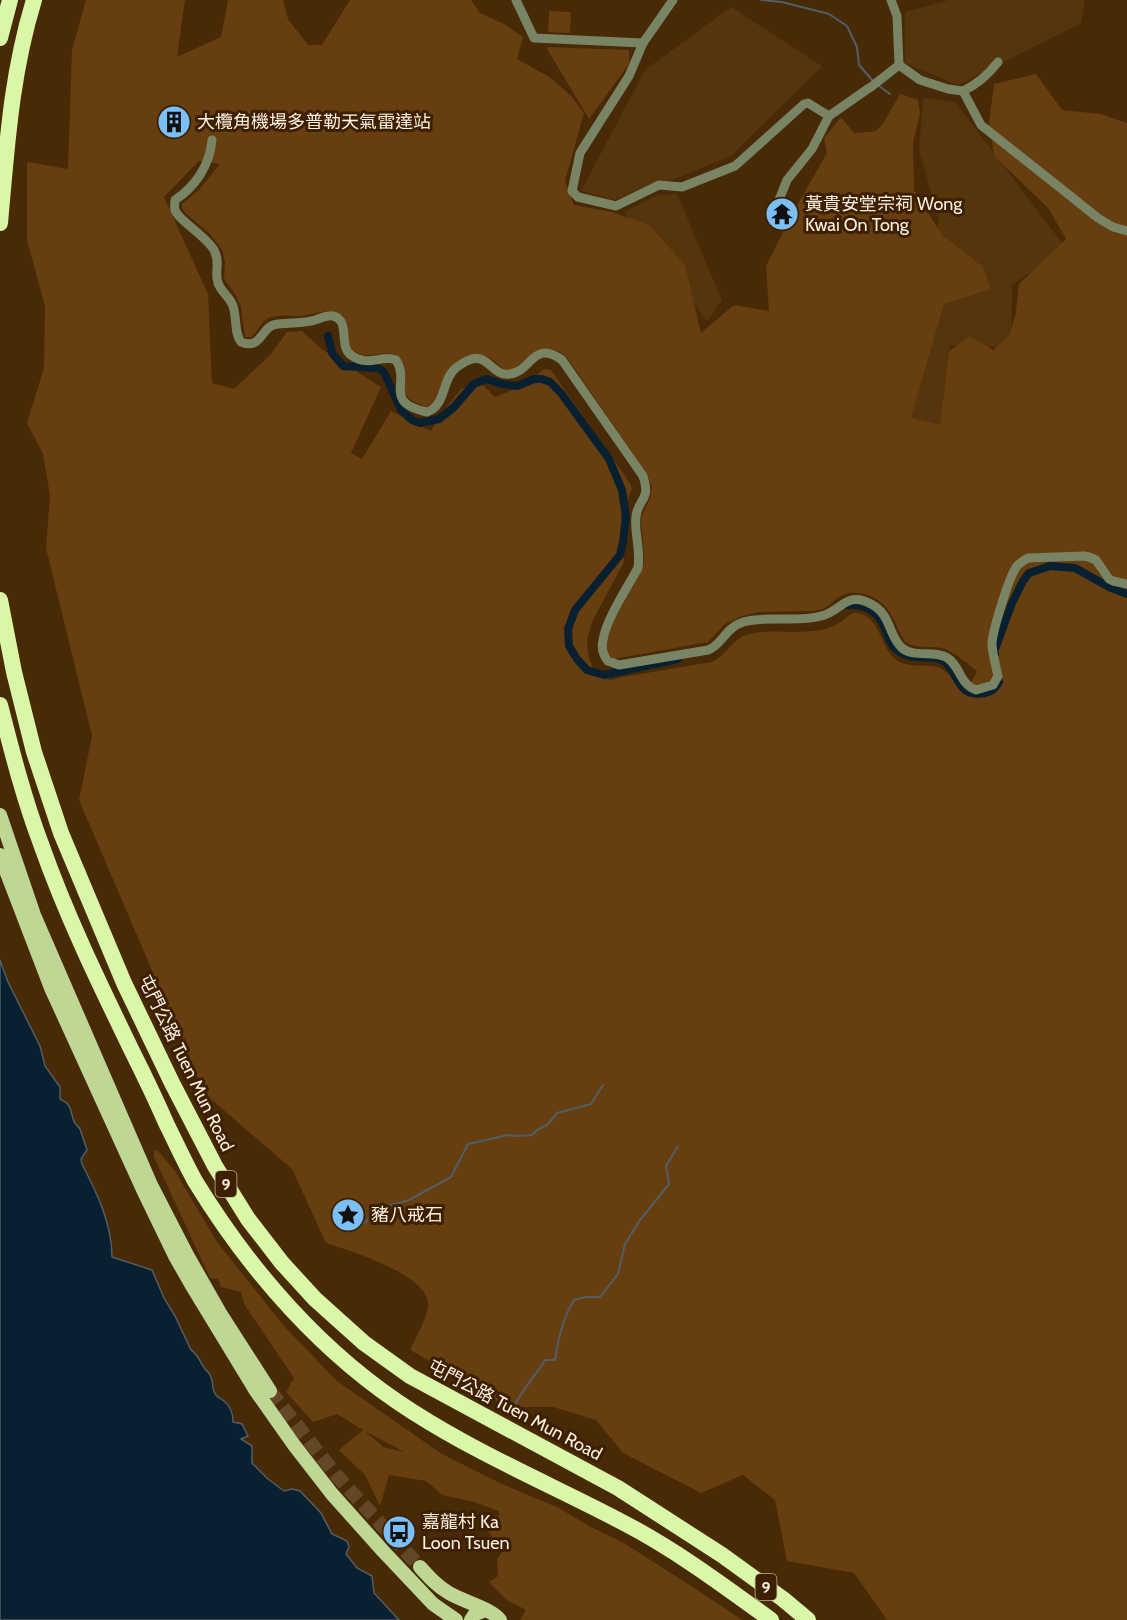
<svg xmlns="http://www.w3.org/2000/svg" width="1127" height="1620" font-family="Cabin,'Noto Sans TC',sans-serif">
  <rect width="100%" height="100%" fill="#482a06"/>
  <g fill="#56350d">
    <path d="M 949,0 L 1085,0 L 1081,23 L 958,85 L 905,63 L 905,12 Z"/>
    <path d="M 731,7 L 822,66 L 731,156 L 672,180 L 655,182 L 615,200 L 581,191 L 645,70 Z"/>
    <path d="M 923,98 L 955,102 L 1066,248 L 1012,285 L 1011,348 L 950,345 L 936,461 L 902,420 L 939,220 L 919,151 Z"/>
    <path d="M 677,194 L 722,300 L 707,321 L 624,212 L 658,195 Z"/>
  </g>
  <g fill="#663e0f" fill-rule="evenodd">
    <path d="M 86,0 L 185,0 L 177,57 L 221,37 L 228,0 L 283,0 L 288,19 L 308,45 L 322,45 L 350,0 L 471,0 L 480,13 L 506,25 L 523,37 L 517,59 L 551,78 L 572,97 L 584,113 L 565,181 L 574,205 L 612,212 L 649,225 L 685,265 L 701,333 L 734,305 L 769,311 L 766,266 L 796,207 L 827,153 L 824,138 L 841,117 L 854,133 L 876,131 L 884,122 L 900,94 L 918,100 L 920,114 L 913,142 L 914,190 L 942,235 L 983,267 L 991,289 L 944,304 L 911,418 L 940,425 L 949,351 L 970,336 L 993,350 L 1009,336 L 1016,312 L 1019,284 L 1066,239 L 1048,208 L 994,156 L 989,123 L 994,84 L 1036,74 L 1062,110 L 1101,114 L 1127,123 L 1127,1620 L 887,1620 L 854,1573 L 787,1561 L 775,1500 L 743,1475 L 701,1493 L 623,1453 L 596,1420 L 553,1407 L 506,1407 L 448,1371 L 410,1350 C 415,1339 427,1318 428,1307 C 432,1275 350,1251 326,1243 L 292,1169 L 205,1094 L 79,800 L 92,736 L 46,548 L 50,496 L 43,454 L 27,423 L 44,368 L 45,306 L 27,240 L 27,162 L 68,169 L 72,50 ZM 199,161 L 220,164 L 199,190 L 182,204 L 182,208 L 185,213 L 210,234 L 222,250 L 225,262 L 224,279 L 237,297 L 241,307 L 245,337 L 252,337 C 258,330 262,320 271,317 C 280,315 290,316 299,316 C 310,315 321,311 331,311 C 336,312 341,314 344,317 C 352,327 344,343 354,351 C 368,362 387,347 399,357 C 400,358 403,363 403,364 C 413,388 389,393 426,407 C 444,399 441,373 456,362 C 468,354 482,351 494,361 C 499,365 502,370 509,370 C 514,369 518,366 521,363 C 537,350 547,343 566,356 L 647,474 L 652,487 L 650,498 L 641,517 L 644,560 L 642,569 C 633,587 609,625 607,643 C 606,650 608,655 614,659 L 708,642 L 725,624 L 742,616 L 758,612 L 812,611 C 817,610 822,610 826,607 C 833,603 837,596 846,594 C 852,592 858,593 864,594 C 893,602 892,623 906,643 C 919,649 932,645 945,649 C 955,653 968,664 977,671 L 968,691 C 960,685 948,672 940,668 C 925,662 906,671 892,656 C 881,644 880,623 864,615 C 851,608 847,619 837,624 C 810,639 775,626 746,635 C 731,640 726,657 711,662 L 623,677 L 610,680 L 593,668 L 588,654 L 587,640 L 592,622 L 624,562 L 621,513 L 632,489 L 630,483 L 551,370 L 546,369 L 543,370 L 525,385 L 495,397 L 483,385 L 461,389 L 442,413 L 431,431 L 391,411 L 362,459 L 351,453 L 381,387 L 320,348 L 302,331 L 287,332 L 270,355 L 234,389 L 212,383 L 208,294 L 164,197 Z"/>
    <path d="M 549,11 L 571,12 L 570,33 L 548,32 Z"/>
    <path d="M 546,47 L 629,50 L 629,64 L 589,119 Z"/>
    <path d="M 154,1150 L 158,1151 L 175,1171 L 217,1242 L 284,1326 L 337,1381 L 442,1454 L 500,1483 L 559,1508 L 589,1526 L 624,1543 L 711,1599 L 742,1620 L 520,1620 L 526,1610 L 507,1600 L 489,1582 L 498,1576 L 497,1559 L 503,1551 L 478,1518 L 499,1516 L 499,1511 L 474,1502 L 442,1495 L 426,1481 L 389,1475 L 380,1506 L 365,1475 L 339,1450 L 363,1430 L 337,1414 L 313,1422 L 286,1392 L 294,1378 L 244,1304 L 241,1292 L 221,1287 L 218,1279 L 210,1278 L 154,1157 ZM 366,1432 L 367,1432 L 404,1452 L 383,1447 Z"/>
  </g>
  <path fill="#092031" stroke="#525e66" stroke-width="1.5" d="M 0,960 L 8,982 L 40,1046 L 45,1066 L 60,1087 L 60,1099 L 67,1103 L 70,1108 L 74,1122 L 80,1129 L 87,1150 L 81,1159 L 82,1164 C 97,1193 112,1224 112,1257 L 152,1270 L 164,1298 L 175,1316 L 191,1350 C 199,1355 200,1363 205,1369 C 209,1373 209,1372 211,1377 C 214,1383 211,1389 216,1395 C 218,1398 222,1399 224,1401 C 231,1407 233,1413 233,1422 L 242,1424 L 248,1436 L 241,1439 L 252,1446 L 252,1463 L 268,1479 L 284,1491 L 292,1489 L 300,1491 L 321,1513 L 332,1534 L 347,1541 L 349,1547 L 346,1554 L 357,1568 L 372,1576 L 374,1593 L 399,1620 L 0,1620 Z"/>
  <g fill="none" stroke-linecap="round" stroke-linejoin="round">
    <g stroke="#525e66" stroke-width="2">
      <path d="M 761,0 L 782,2 L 829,14 L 847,26 L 857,47 L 859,65 L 873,81"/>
      <path d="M 878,85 L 890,94"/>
      <path d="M 348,1228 L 366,1222 L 374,1211 L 384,1207 L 409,1200 L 451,1177 L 468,1144 L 508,1135 L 518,1136 L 532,1135 L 537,1130 L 547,1125 L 557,1113 L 591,1104 L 603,1085"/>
      <path d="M 514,1407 C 522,1389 535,1377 545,1360 L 555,1360 C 559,1336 562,1321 574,1300 L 586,1297 L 600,1297 L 618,1274 L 625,1244 L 640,1220 L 669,1184 L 666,1166 L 678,1146"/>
    </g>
    <g stroke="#092031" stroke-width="8">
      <path d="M 328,336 L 332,353 L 343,366 C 350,367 378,367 381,370 C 383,371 384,372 385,374 L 401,410 L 412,420 L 420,423 L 439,419 L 453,408 L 474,384 L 486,379 L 502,384 L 517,386 L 534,379 L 542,379 L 550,382 L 561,393 L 609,459 L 622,490 L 626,517 L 623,542 L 620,555 L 575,610 L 568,629 L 569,646 L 577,659 L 587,670 L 604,675 L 678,659"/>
      <path d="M 846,605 C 862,603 877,610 884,626 C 887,634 889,644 897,650 C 912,663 935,653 945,662 C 960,676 957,698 985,693 C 992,692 996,688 999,682"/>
      <path d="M 995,654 L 994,652 L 1012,603 L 1023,581 L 1029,573 L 1050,566 L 1075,568 L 1109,587 L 1127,594"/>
    </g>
    <path stroke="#634727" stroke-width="14" stroke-dasharray="14 7" stroke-linecap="butt" d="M 270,1391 L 337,1476 L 420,1567"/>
    <g stroke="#788464" stroke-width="9">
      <path d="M 516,0 L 534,38 L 643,43"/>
      <path d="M 673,0 L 643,43 L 629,76 L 580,153 L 572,191 L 578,197 L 616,206 L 659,185 L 682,187 L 735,166 L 804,104 L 808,103 L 829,116"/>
      <path d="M 899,65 L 920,80 L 948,89 L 963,91 L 981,125 L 1098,218 L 1113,227 L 1127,231"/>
      <path d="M 871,87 L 899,65 L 897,16 L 891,0"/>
      <path d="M 963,91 C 978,84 988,75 998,62"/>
      <path d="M 212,140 C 210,165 195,187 175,200 C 175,204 174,207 175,210 C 178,220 206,236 214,250 C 221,264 214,271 218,283 C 221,292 230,297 233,306 C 237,318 234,333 241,342 C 263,351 260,325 278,324 C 291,322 303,324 315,320 C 321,318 327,315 333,316 C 351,320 338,346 351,355 C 369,368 381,354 396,360 C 411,383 382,402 427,412 C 447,405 441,379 457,367 C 488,343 488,377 510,374 C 531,372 533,339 562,360 L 643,476 C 651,501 639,497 636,516 C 634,533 641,550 638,568 C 628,586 606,620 603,640 C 601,648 603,655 608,661 L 619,665 L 708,650 C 722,645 725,628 743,622 C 769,615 796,623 821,616 C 841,612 846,590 871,604 C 892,615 888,636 902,648 C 914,658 933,650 946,657 C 960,665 960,685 976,690 L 993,685 L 998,676 C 996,666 992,654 992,643 C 993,630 1009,576 1017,566 C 1020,563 1024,560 1028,558 L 1084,556 L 1089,557 L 1096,560 L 1109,579 L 1113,581 L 1127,584"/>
      <path d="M 779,200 L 787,180 L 812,149 L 829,116 L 869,88"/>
    </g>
    <g stroke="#bed794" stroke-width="14">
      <path d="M 0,815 L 34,915 L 151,1185 L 187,1255 L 220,1313 L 270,1391"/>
      <path d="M 0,855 L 51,988 L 145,1194 L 175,1256 L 191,1284 L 256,1391 L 294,1445 L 332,1494 L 383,1551 L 433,1604 L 456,1620"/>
      <path d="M 420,1567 C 429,1577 437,1586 449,1593 C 462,1601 493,1609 500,1620"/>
      <path d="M 471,1620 L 475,1614 L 486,1610"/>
    </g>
    <g stroke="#d9f7a6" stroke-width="16">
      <path d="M 0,38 L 10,0"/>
      <path d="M 0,223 C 7,146 11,75 34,0"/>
      <path d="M 0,600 L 14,672 L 34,752 L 61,833 L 124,983 L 172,1083 L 215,1166 L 248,1219 L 282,1263 L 315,1299 L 364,1343 L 410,1376 L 618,1488 L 722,1555 L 783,1599 L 808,1620"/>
      <path d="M 0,705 C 12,752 24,799 41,844 C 66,915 99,983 132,1051 C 144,1075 156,1100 167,1125 C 176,1143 185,1163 195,1181 C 250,1271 323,1355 413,1412 C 480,1455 554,1486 624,1523 C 676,1550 724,1586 771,1620"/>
    </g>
  </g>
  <defs>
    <symbol id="building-disc" viewBox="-11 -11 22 22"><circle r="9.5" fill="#7abff8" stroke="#3d2000"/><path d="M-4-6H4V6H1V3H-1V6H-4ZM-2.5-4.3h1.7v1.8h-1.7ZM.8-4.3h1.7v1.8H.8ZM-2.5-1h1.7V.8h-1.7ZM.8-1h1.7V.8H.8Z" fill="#111"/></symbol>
    <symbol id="temple-disc" viewBox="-11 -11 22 22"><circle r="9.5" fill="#7abff8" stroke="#3d2000"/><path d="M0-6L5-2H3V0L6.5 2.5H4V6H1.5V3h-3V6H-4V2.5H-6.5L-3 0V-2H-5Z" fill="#111"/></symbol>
    <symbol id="sight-disc" viewBox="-11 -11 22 22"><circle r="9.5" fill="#7abff8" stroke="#3d2000"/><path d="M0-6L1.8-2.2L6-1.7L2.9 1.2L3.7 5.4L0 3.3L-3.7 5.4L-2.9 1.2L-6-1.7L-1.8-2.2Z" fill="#111"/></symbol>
    <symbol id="bus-disc" viewBox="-11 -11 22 22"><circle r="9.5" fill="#7abff8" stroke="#3d2000"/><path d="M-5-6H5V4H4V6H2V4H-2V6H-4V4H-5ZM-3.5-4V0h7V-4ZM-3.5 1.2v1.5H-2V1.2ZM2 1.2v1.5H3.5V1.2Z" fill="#111"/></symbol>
  </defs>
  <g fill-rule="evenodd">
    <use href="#building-disc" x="155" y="103" width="38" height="38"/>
    <use href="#temple-disc" x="763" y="195" width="38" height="38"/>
    <use href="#sight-disc" x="329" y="1196" width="38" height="38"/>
    <use href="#bus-disc" x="380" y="1513" width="38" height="38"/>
  </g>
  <g text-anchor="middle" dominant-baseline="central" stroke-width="6" stroke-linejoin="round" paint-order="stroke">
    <g fill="#3d2000" stroke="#c2b09e" stroke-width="1.5">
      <rect x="215.5" y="1171" width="21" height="26" rx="4.5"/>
      <rect x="755.5" y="1574" width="21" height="26" rx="4.5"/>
    </g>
    <g font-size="16" font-weight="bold" fill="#fbeee2">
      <text x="226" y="1184">9</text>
      <text x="766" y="1587">9</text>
    </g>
    <g font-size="18" fill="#fbeee2" stroke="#3d2000" text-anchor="start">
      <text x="197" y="122">大欖角機場多普勒天氣雷達站</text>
      <text x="805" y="204">黃貴安堂宗祠 Wong<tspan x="805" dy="21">Kwai On Tong</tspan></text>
      <text x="371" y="1215">豬八戒石</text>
      <text x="422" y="1522">嘉龍村 Ka<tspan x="422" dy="21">Loon Tsuen</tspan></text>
    </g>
    <g font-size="18" fill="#fbeee2" stroke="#3d2000">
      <text transform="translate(186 1063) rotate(64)">屯門公路 Tuen Mun Road</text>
      <text transform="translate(515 1410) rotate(28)">屯門公路 Tuen Mun Road</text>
    </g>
  </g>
</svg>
